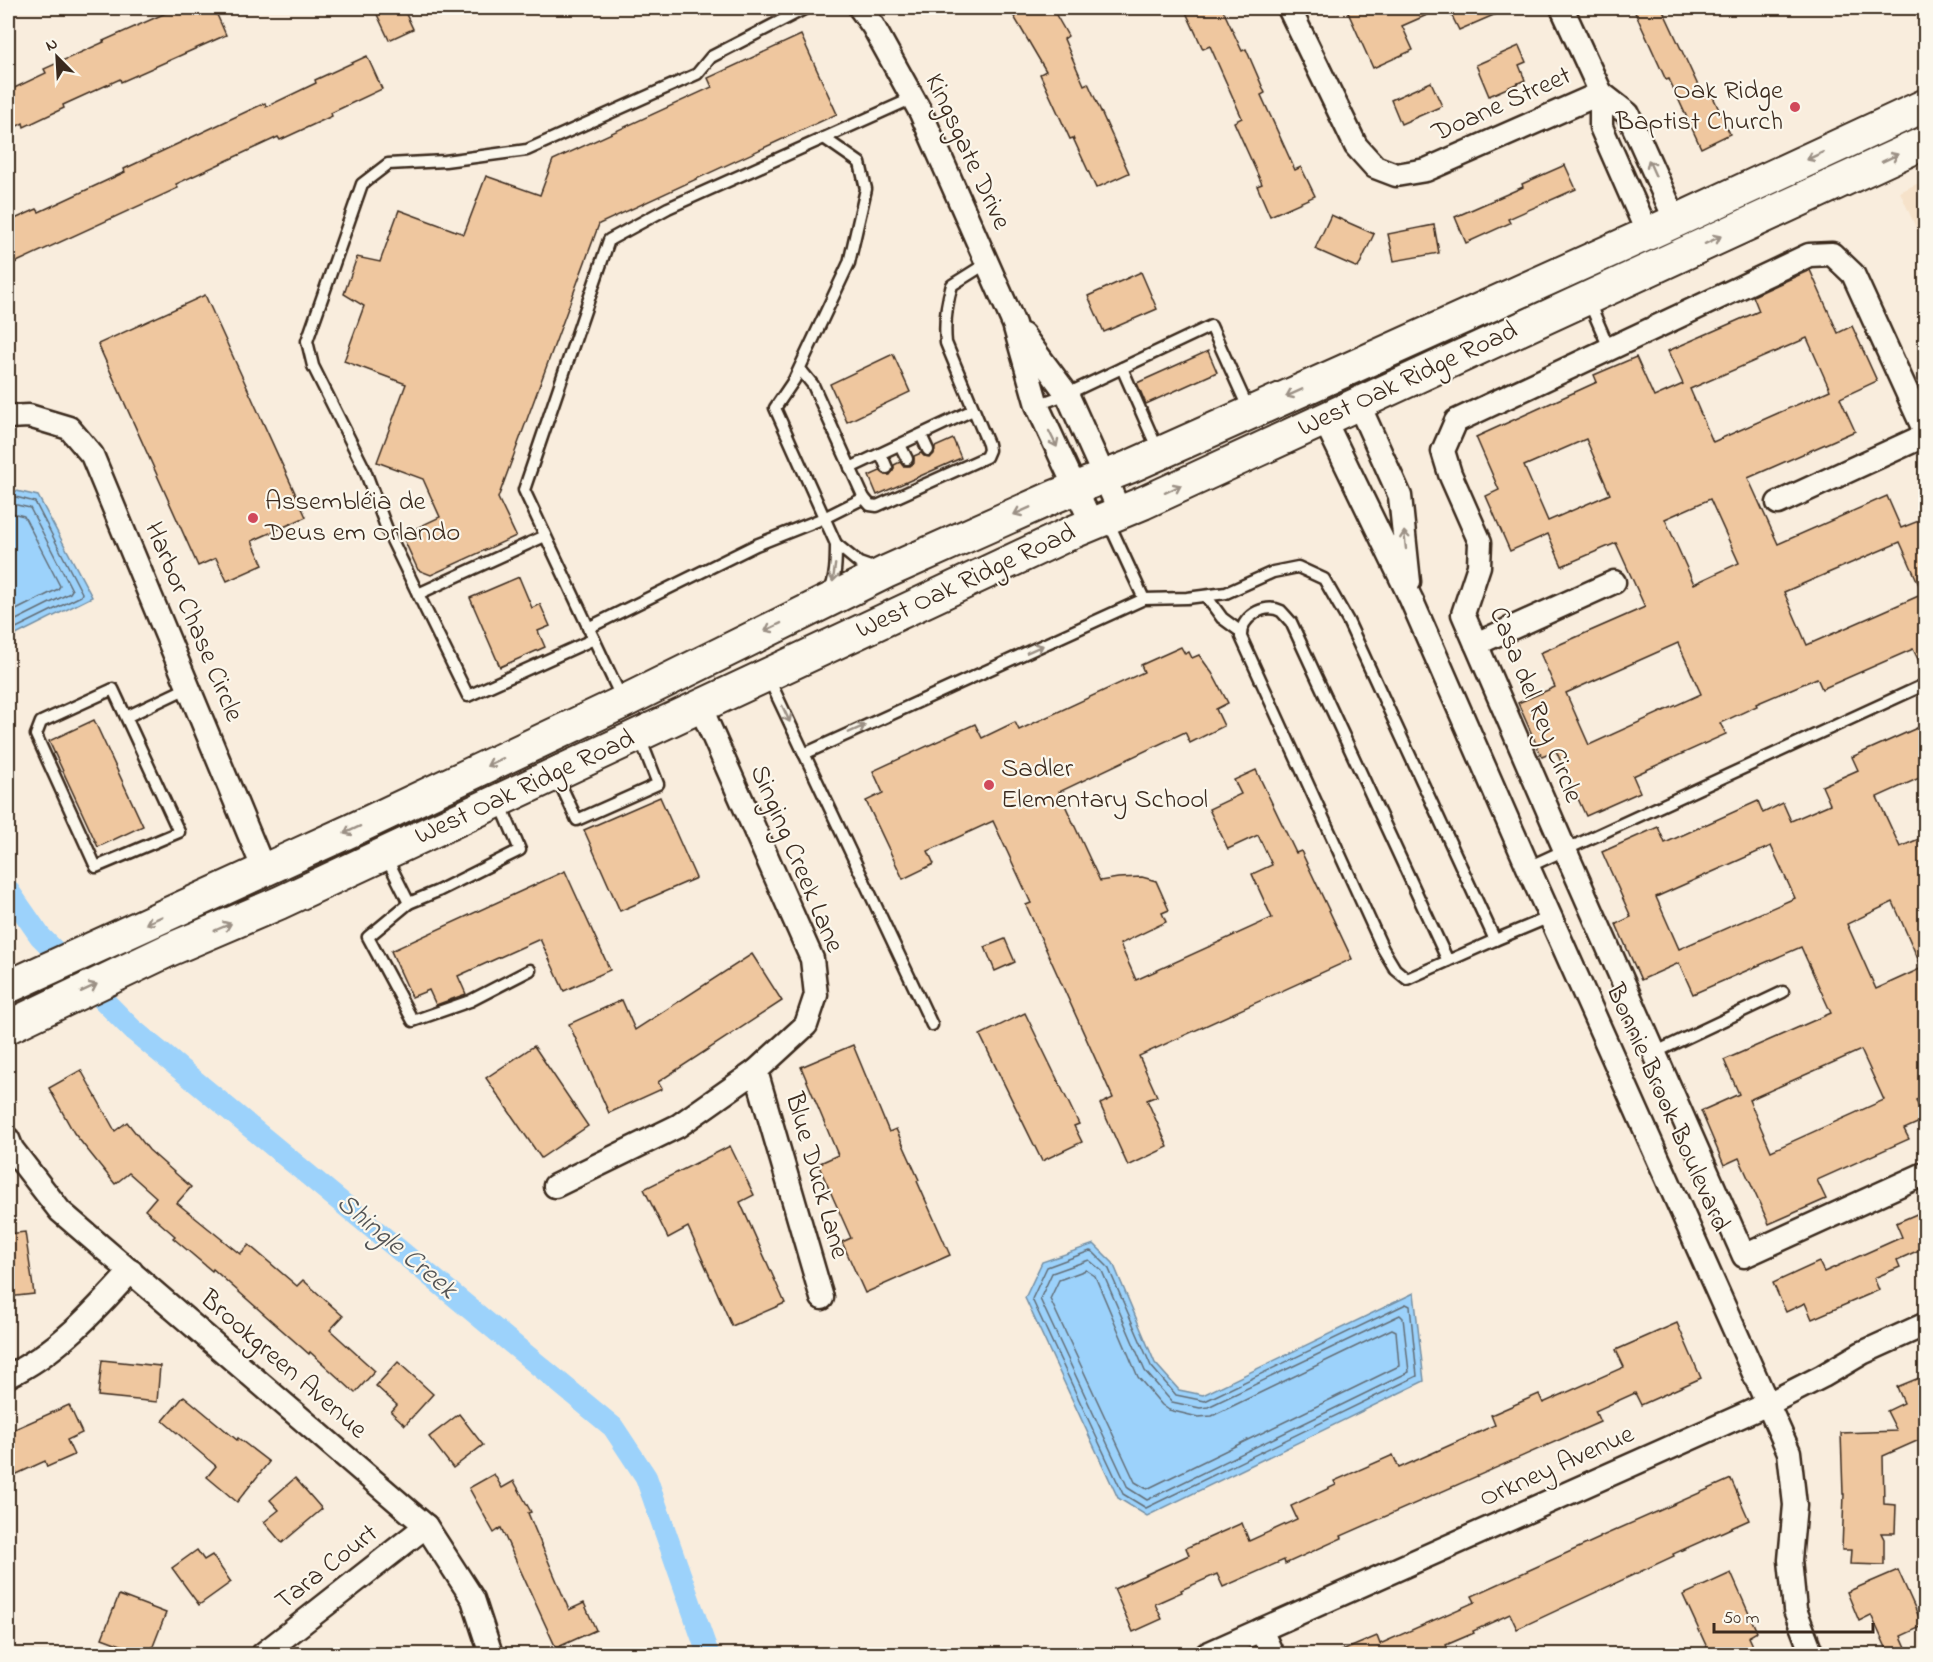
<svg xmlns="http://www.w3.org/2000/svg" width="1933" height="1662" font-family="'Indie Flower',sans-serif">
  <rect width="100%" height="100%" fill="#f9eddd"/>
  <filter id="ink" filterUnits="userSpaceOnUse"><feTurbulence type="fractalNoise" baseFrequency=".0167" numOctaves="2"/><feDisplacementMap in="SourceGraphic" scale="12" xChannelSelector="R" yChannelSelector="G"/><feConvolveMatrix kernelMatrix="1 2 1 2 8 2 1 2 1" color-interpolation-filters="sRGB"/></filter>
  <g filter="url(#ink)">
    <path fill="#f6e2ca" d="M 1925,180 L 1925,248 L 1900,192 Z"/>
    <g fill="#9cd2fb" stroke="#758fa3" stroke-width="1.5">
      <path d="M 8,489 L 38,496 L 92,597 L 8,639 Z"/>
      <path d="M 1094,1244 L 1113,1263 L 1155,1363 L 1179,1390 L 1203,1395 L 1414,1293 L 1424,1381 L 1147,1516 L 1118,1498 L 1025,1298 L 1042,1262 Z"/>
    </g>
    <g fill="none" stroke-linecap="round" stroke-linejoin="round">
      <g stroke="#626d76" stroke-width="1.5">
        <path d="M 8,495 L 35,502 L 82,593 L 81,596 L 8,632"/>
        <path d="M 8,503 L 30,508 L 72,590 L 70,593 L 8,624"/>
        <path d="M 8,512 L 24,516 L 60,586 L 58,589 L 8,614"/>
        <path d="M 1090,1251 L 1093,1252 L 1108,1267 L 1151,1366 L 1176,1395 L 1205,1401 L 1406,1304 L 1410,1306 L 1417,1376 L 1146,1508 L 1123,1494 L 1032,1299 L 1047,1267 Z"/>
        <path d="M 1089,1260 L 1102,1271 L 1145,1371 L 1172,1402 L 1200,1408 L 1208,1407 L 1400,1315 L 1403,1318 L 1409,1372 L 1147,1500 L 1128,1488 L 1040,1299 L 1052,1273 Z"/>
        <path d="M 1086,1270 L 1095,1276 L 1138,1377 L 1162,1405 L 1169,1410 L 1198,1417 L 1212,1416 L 1392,1329 L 1396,1331 L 1399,1366 L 1147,1489 L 1135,1482 L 1050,1299 L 1059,1280 Z"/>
      </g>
      <path stroke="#9cd2fb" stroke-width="22" d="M 8,890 L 40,936 L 132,1029 L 613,1427 L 646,1477 L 708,1654"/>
    </g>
    <g fill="#efc79f" stroke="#3b2a1e" stroke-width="1.5" fill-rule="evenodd">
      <path d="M 177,8 L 214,8 L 226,35 L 121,82 L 120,79 L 63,105 L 64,108 L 24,127 L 23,123 L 8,131 L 8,91 L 46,73 L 44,69 L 104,42 L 103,41 Z"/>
      <path d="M 374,8 L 403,8 L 413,29 L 389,40 Z"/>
      <path d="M 1009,8 L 1052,8 L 1068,36 L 1064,39 L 1084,85 L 1088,83 L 1129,173 L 1096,188 L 1073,138 L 1070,139 L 1040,74 L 1046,71 Z"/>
      <path d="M 1184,8 L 1222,8 L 1242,51 L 1246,49 L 1265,93 L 1261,95 L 1295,170 L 1301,167 L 1315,196 L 1270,216 L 1257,186 L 1262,184 L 1234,122 L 1242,118 L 1210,46 L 1203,49 Z"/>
      <path d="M 1346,8 L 1443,8 L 1402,26 L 1413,50 L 1373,68 Z"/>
      <path d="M 1448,8 L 1510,8 L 1459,30 Z"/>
      <path d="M 1633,8 L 1662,8 L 1701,92 L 1709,88 L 1730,134 L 1701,148 L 1669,79 L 1666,80 Z"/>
      <path d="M 801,35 L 837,114 L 599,224 L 498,498 L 516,536 L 431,575 L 418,570 L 402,535 L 440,517 L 423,479 L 377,462 L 406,384 L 344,361 L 364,306 L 344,294 L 357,257 L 380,262 L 399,210 L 464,234 L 486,176 L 540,195 L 553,160 L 712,87 L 708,78 Z"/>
      <path d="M 1519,46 L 1526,62 L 1519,65 L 1525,80 L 1489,96 L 1476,65 Z"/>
      <path d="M 367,56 L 382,89 L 331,113 L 332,116 L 280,140 L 278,137 L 213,167 L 176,184 L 178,188 L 8,266 L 8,222 L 37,209 L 39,212 L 97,185 L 125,172 L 124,169 L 265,103 L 266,107 L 316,83 L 315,80 Z"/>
      <path d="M 1431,82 L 1442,106 L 1401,124 L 1391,100 Z"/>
      <path d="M 1565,165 L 1576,189 L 1508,219 L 1510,223 L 1466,243 L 1455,217 L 1523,187 L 1522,184 Z"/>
      <path d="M 1331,215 L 1374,234 L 1358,268 L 1315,249 Z"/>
      <path d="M 1434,225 L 1439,253 L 1394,261 L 1388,234 Z"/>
      <path d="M 1810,270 L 1838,333 L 1852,326 L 1877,381 L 1840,398 L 1855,431 L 1748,478 L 1778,544 L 1887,496 L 1901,528 L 1926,518 L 1926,676 L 1913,649 L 1822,689 L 1817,678 L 1756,704 L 1757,706 L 1720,723 L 1726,734 L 1633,776 L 1640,792 L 1586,816 L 1556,751 L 1542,757 L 1518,703 L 1555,687 L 1540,653 L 1645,607 L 1616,543 L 1562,566 L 1548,534 L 1510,551 L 1486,496 L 1499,490 L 1476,437 L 1597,382 L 1594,375 L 1636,357 L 1654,397 L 1683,384 L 1668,351 L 1759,311 L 1753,296 ZM 1807,338 L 1830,390 L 1713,442 L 1690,389 ZM 1586,439 L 1610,494 L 1548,521 L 1524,466 ZM 1710,499 L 1739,563 L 1694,584 L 1665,519 ZM 1900,542 L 1923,594 L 1807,645 L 1784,592 ZM 1678,643 L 1701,694 L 1589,745 L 1566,693 Z"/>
      <path d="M 1141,272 L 1157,309 L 1104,332 L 1088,296 Z"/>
      <path d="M 205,295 L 306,517 L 252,541 L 263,565 L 227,581 L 216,558 L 198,566 L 98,344 Z"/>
      <path d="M 1208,351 L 1217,372 L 1146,404 L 1137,383 Z"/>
      <path d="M 893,354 L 910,392 L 847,422 L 830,384 Z"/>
      <path d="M 953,439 L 961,458 L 877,495 L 869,476 L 880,471 L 886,475 L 890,475 L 894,469 L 894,465 L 900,462 L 903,466 L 910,466 L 914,463 L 914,456 L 921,453 L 924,456 L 931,457 L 934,454 L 935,447 Z"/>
      <path d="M 519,577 L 532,608 L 540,604 L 550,626 L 538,631 L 545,647 L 500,667 L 470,598 Z"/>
      <path d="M 1181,647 L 1185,654 L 1189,652 L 1192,658 L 1199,655 L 1212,673 L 1228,703 L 1216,709 L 1224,726 L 1190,743 L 1185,732 L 1059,792 L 1100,881 L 1118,878 L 1142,877 L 1156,881 L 1169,910 L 1162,913 L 1166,922 L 1120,944 L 1136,980 L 1272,918 L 1252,874 L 1272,865 L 1258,835 L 1228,849 L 1209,809 L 1241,794 L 1234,780 L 1256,770 L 1296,853 L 1301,851 L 1352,959 L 1139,1056 L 1157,1096 L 1147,1100 L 1168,1147 L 1128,1166 L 1100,1104 L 1113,1098 L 1026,905 L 1031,903 L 993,821 L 928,851 L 934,864 L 903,879 L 866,801 L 883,793 L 873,771 L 975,724 L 982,738 L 1015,722 L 1019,730 L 1144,672 L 1141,665 Z"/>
      <path d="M 94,720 L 143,826 L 98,847 L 49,741 Z"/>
      <path d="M 1926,724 L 1926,775 L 1877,797 L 1900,847 L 1926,836 L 1926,1096 L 1916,1100 L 1924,1120 L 1904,1129 L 1909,1139 L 1817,1180 L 1826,1199 L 1769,1224 L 1739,1158 L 1724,1165 L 1701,1111 L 1739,1094 L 1724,1060 L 1831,1013 L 1801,947 L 1693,994 L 1679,963 L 1641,980 L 1616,924 L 1631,917 L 1602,852 L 1658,827 L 1665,843 L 1758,801 L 1763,813 L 1783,803 L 1791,821 L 1830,804 L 1822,786 L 1858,770 L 1852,757 ZM 1771,846 L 1795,898 L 1679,949 L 1656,897 ZM 1893,902 L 1922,968 L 1876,989 L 1847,924 ZM 1861,1050 L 1884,1100 L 1771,1151 L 1749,1100 Z"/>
      <path d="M 660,797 L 696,878 L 620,911 L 584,830 Z"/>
      <path d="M 565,871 L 610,970 L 564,991 L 540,939 L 458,976 L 466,994 L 436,1005 L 429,990 L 412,997 L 391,951 Z"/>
      <path d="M 1005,939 L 1015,962 L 995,971 L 985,947 Z"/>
      <path d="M 752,954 L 782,1001 L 658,1082 L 662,1089 L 609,1113 L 569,1024 L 622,1000 L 635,1030 Z"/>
      <path d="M 1025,1013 L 1079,1124 L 1074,1126 L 1082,1142 L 1042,1161 L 980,1035 Z"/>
      <path d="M 853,1045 L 889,1132 L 896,1129 L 919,1180 L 917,1181 L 950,1255 L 865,1293 L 842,1242 L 851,1238 L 818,1164 L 838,1155 L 801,1067 Z"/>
      <path d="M 534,1046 L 588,1126 L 541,1158 L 486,1078 Z"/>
      <path d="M 81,1070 L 115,1131 L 127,1122 L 149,1150 L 191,1187 L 177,1203 L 240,1254 L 249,1245 L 297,1286 L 303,1280 L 343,1316 L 330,1330 L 375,1371 L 355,1393 L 310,1352 L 309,1354 L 213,1269 L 212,1271 L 173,1238 L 175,1236 L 145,1210 L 156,1197 L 129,1173 L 115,1184 L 74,1133 L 49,1088 Z"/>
      <path d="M 730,1146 L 754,1195 L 740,1202 L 785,1303 L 732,1326 L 688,1227 L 668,1238 L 644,1189 Z"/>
      <path d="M 1926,1210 L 1926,1247 L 1897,1260 L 1900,1267 L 1874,1278 L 1879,1290 L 1812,1319 L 1805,1303 L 1786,1312 L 1773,1283 L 1819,1262 L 1824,1272 L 1902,1237 L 1896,1223 Z"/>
      <path d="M 25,1232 L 34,1294 L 8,1297 L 8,1234 Z"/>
      <path d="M 1677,1323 L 1701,1378 L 1641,1405 L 1635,1393 L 1595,1411 L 1600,1422 L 1341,1536 L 1342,1538 L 1285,1564 L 1284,1560 L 1223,1587 L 1217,1574 L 1181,1590 L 1182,1592 L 1155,1604 L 1162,1619 L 1133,1632 L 1114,1589 L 1189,1555 L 1186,1548 L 1242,1523 L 1249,1541 L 1297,1519 L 1291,1506 L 1336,1485 L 1334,1481 L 1393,1455 L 1399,1468 L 1495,1425 L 1491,1415 L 1539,1394 L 1543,1403 L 1624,1367 L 1616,1350 Z"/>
      <path d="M 102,1360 L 160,1366 L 157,1402 L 98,1396 Z"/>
      <path d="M 398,1362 L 433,1394 L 405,1425 L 391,1412 L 397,1405 L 376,1386 Z"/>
      <path d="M 1926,1375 L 1926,1437 L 1883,1456 L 1884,1504 L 1896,1505 L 1895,1533 L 1881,1533 L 1884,1539 L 1884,1565 L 1850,1564 L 1851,1550 L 1842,1550 L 1844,1494 L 1843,1494 L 1841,1433 L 1897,1431 L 1887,1411 L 1904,1403 L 1897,1387 Z"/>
      <path d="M 184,1396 L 237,1440 L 238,1438 L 269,1462 L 237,1502 L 207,1477 L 216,1466 L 163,1421 Z"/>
      <path d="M 69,1405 L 82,1433 L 67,1440 L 74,1455 L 47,1467 L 45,1461 L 8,1478 L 8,1432 Z"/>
      <path d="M 459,1414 L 483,1445 L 453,1468 L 429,1437 Z"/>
      <path d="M 494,1474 L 502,1488 L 514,1481 L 531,1512 L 528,1513 L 569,1610 L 584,1603 L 596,1630 L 556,1648 L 501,1528 L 494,1533 L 469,1488 Z"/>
      <path d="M 295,1478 L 322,1509 L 282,1543 L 264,1522 L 279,1510 L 270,1500 Z"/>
      <path d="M 1731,1479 L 1749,1520 L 1673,1554 L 1674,1556 L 1517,1629 L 1510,1614 L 1473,1631 L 1474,1633 L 1446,1645 L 1450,1654 L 1335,1654 L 1377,1636 L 1380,1644 L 1475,1602 L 1472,1596 L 1600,1538 L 1600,1537 Z"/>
      <path d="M 197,1550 L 204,1560 L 212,1555 L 231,1582 L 199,1605 L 172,1568 Z"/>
      <path d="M 1898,1570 L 1923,1626 L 1901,1636 L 1909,1654 L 1889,1654 L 1871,1615 L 1859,1621 L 1847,1592 Z"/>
      <path d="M 1731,1573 L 1757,1632 L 1748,1637 L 1756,1654 L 1710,1654 L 1683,1595 Z"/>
      <path d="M 119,1595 L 166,1613 L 150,1654 L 145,1654 L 102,1638 Z"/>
    </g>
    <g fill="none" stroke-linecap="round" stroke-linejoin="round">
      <defs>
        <g id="lane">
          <path d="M 824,138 L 860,163 L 866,189 L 849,263 L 794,380 L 775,408 L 836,544 C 836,561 836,578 829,594"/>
          <path d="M 1589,302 L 1609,348"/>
          <path d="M 1122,368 L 1158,450"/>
          <path d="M 800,369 L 813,385 L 864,498"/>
          <path d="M 1037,405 L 1067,394 L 1211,326 L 1249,410"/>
          <path d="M 921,435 L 928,450"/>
          <path d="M 900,445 L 907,459"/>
          <path d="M 881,454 L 887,468"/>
          <path d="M 850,468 L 973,410"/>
          <path d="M 1101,527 L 1113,532 L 1144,599"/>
          <path d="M 545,536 L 418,594 L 388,532 L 364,468 L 313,366 L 307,341 L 362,184 L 388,164 L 445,161 L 527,150 L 697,74 L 711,57 L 806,8"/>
          <path d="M 836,544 L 859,563 L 879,570"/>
          <path d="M 418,594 L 468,696 L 594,639"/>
          <path d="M 1206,596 L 1222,618 L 1241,632"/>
          <path d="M 588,628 L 756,545 L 824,518 L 864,498 L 870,505 L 877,506 L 986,457 L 989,450 L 988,444 L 946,343 C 944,322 946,305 952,285 L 987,263"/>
          <path d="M 768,677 L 932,1025"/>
          <path d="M 622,699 L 524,490 L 609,240 L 668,208 L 913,98"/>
          <path d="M 126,717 L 113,689 L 41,722 L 36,735 L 96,867 L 179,832 L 126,717 L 189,687"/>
          <path d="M 804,754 L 1144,599 L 1187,598 L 1226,593 L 1273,572 L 1298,567 L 1324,579 L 1348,621 L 1495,940 L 1550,917"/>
          <path d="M 557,777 L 577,820 L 658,784 L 640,738"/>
          <path d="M 385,855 L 409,903 L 438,891 L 520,850 L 500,803"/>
          <path d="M 1528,867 L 1926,684"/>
          <path d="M 409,903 L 368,937 L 413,1021 L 470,1001 L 530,970"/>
          <path d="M 1448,961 L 1291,622 C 1288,619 1284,614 1281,611 C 1264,602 1240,618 1241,637 L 1383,949 L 1395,969 L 1407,979 L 1495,940"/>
          <path d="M 1654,1053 L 1783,992"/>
        </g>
        <g id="street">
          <path d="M 860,8 L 873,26 L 921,113 L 1014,324 L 1037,405 L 1092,524"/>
          <path d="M 1289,8 L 1356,146 L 1375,167 L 1396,175 L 1426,170 L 1601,93"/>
          <path d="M 1562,8 L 1601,93 L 1601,127 L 1648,234"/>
          <path d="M 1601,93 L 1628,114 L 1676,221"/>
          <path d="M 1023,335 L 1067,394 L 1120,512"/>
          <path d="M 1358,403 L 1400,496 L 1409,582"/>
          <path d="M 8,417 L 29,416 L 69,428 L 92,455 L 264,870"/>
          <path d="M 1324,419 L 1411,599 L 1528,867 L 1789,1452 L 1795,1505 L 1790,1560 L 1795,1610 L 1812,1654"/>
          <path d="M 1926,434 L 1853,274 L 1832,254 L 1809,255 L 1456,421 L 1443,451 L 1450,474 L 1480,542 L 1479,566 L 1463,614 L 1565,850 L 1744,1256 L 1926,1173"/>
          <path d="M 1778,503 L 1926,435"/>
          <path d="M 1476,644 L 1614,582"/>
          <path d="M 756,1071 L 822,1298"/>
          <path d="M 8,1139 L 12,1149 L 60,1211 L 426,1526 L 473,1599 L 491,1654"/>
          <path d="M 555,1186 L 678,1126 L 756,1071 L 806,1025 L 816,995 L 812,959 L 700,706"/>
          <path d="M 8,1376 C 57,1353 95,1311 131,1271"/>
          <path d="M 1261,1630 L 1272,1654"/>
          <path d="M 263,1654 L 426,1526"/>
          <path d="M 1207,1654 L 1768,1404 L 1823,1376 L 1862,1353 L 1926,1324"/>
        </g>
        <g id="secondary">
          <path d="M 8,987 L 352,830 L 623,702 L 886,572 L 1056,496 L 1129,467 L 1344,371 L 1676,221 L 1926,105"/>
          <path d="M 8,1027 L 169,950 L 279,903 L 1073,532 L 1143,503 L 1926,142"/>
        </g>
      </defs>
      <use href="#lane" stroke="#3b2a1e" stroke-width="15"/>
      <use href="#street" stroke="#3b2a1e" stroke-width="27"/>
      <use href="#secondary" stroke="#3b2a1e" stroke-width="36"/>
      <use href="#lane" stroke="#fbf7ec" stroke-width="10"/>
      <use href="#street" stroke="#fbf7ec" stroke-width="22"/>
      <use href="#secondary" stroke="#fbf7ec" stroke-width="32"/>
    </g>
    <defs><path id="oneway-shaft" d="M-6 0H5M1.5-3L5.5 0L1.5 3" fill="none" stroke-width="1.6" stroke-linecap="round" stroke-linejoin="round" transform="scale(1.5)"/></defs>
    <g stroke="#9b9085">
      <use href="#oneway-shaft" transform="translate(1815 156) rotate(155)"/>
      <use href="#oneway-shaft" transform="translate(1890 158) rotate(-25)"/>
      <use href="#oneway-shaft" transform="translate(1652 168) rotate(-114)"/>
      <use href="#oneway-shaft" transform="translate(1713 240) rotate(-25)"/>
      <use href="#oneway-shaft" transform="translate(1294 393) rotate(156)"/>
      <use href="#oneway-shaft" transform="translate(1053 439) rotate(64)"/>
      <use href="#oneway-shaft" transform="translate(1173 489) rotate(-25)"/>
      <use href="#oneway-shaft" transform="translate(1022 511) rotate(156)"/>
      <use href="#oneway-shaft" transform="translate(1405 540) rotate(-96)"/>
      <use href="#oneway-shaft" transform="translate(834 573) rotate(98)"/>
      <use href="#oneway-shaft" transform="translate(773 627) rotate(154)"/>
      <use href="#oneway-shaft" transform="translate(1035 649) rotate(-24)"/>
      <use href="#oneway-shaft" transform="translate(786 714) rotate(65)"/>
      <use href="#oneway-shaft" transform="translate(857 729) rotate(-24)"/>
      <use href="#oneway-shaft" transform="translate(495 762) rotate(155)"/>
      <use href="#oneway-shaft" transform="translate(352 830) rotate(155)"/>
      <use href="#oneway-shaft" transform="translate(154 920) rotate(156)"/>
      <use href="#oneway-shaft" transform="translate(223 927) rotate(-23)"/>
      <use href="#oneway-shaft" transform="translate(89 988) rotate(-25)"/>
    </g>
  </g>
  <g fill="#d1495b" stroke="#fbf7ec" stroke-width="2">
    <circle cx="1795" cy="107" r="6"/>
    <circle cx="253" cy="518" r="6"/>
    <circle cx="989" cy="785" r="6"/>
  </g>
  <g text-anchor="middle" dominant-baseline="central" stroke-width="4.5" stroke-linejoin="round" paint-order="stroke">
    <g font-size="27" fill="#3b2a1e" stroke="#fbf7ec" text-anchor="start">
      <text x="1783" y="91" text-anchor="end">Oak Ridge<tspan x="1783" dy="31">Baptist Church</tspan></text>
      <text x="265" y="502">Assembléia de<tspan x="265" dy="31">Deus em Orlando</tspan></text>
      <text x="1001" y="769">Sadler<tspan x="1001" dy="31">Elementary School</tspan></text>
    </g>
    <g font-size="27" fill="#3b2a1e" stroke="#fbf7ec">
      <text transform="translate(1502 105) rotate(-24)">Doane Street</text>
      <text transform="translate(967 152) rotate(65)">Kingsgate Drive</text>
      <text transform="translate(1408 380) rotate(-25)">West Oak Ridge Road</text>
      <text transform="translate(966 582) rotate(-25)">West Oak Ridge Road</text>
      <text transform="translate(193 622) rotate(67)">Harbor Chase Circle</text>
      <text transform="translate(1535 705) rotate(68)">Casa del Rey Circle</text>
      <text transform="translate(525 788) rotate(-25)">West Oak Ridge Road</text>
      <text transform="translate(796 859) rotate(67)">Singing Creek Lane</text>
      <text transform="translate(1667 1108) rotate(66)">Bonnie Brook Boulevard</text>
      <text transform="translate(816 1176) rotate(74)">Blue Duck Lane</text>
      <text transform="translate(283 1365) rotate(41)">Brookgreen Avenue</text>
      <text transform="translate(1557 1467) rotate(-24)">Orkney Avenue</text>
      <text transform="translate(327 1568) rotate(-38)">Tara Court</text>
    </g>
    <g font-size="28" font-style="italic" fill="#535455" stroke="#fbf7ec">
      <text transform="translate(396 1247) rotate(40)">Shingle Creek</text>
    </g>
  </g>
  <rect width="1933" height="1662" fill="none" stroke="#fbf7ec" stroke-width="30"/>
  <rect x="15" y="15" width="1903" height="1632" fill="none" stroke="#3b2a1e" stroke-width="2" filter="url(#ink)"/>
  <g transform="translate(57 57) rotate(336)" stroke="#fbf7ec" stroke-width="4.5" paint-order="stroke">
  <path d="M0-4.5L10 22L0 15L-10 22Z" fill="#3b2a1e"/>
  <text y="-9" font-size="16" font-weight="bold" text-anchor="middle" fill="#3b2a1e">N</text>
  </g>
  <path d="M1714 1623v9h159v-9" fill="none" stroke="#3b2a1e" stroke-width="3"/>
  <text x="1723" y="1623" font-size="18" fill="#3b2a1e" stroke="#fbf7ec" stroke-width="4.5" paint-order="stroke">50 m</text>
</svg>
